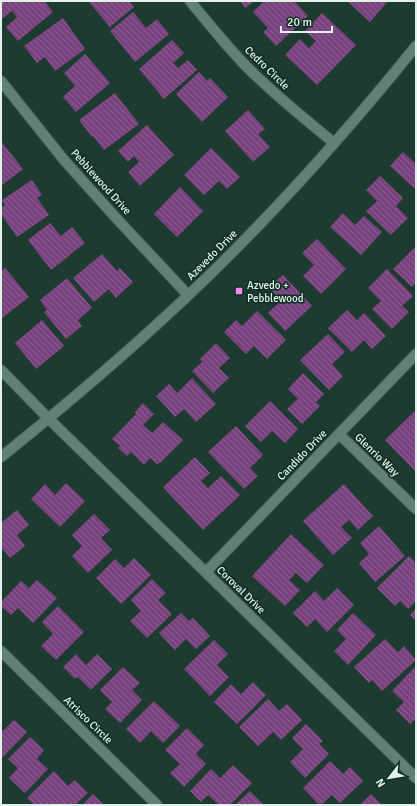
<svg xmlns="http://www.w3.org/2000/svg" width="417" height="806" font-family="Signika,sans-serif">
  <defs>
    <pattern id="building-back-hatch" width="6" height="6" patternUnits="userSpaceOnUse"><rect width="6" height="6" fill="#7b4280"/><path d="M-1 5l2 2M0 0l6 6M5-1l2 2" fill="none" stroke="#8d5e92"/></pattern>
  </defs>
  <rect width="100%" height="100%" fill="#1e3b32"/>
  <g fill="url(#building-back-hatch)">
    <path d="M 4,1 L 44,1 L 53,12 L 18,41 L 6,27 L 17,17 L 12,11 L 2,19 L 1,18 L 1,3 Z"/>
    <path d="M 88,1 L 129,1 L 134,7 L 110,27 Z"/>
    <path d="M 240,1 L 255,1 L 245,8 Z"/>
    <path d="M 264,1 L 294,1 L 308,16 L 276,46 L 263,32 L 268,28 L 253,12 Z"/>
    <path d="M 347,1 L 388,1 L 370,22 Z"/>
    <path d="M 133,12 L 146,28 L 157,19 L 169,34 L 135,62 L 110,31 Z"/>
    <path d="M 322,13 L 356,45 L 317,85 L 285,55 L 300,39 L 309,48 L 316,41 L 305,31 Z"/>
    <path d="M 63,18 L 85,49 L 55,71 L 45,57 L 37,63 L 24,46 Z"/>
    <path d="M 172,40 L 184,53 L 173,63 L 178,68 L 188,60 L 197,70 L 164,99 L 139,69 Z"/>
    <path d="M 85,54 L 110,83 L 76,112 L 63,97 L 75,86 L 64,73 Z"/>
    <path d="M 199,72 L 207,81 L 210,78 L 228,97 L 202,122 L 176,94 Z"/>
    <path d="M 115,93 L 139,124 L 104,150 L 93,136 L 92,137 L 79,120 Z"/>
    <path d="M 248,110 L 265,129 L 258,134 L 270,147 L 253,162 L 225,131 Z"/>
    <path d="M 147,125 L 174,155 L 140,186 L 128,172 L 139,162 L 134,156 L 128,162 L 118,151 Z"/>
    <path d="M 1,141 L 23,169 L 1,186 Z"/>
    <path d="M 211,148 L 240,177 L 227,189 L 219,181 L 204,195 L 184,175 Z"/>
    <path d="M 403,152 L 416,164 L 416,190 L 390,166 Z"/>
    <path d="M 380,176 L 403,198 L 396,206 L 408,218 L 391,235 L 366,211 L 377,201 L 366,190 Z"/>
    <path d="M 32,180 L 42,195 L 37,198 L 49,215 L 17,237 L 1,214 L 1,208 L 5,205 L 2,200 Z"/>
    <path d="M 180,187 L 203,211 L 177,237 L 154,214 Z"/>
    <path d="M 343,213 L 355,225 L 364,216 L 382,232 L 361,255 L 330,227 Z"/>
    <path d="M 50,223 L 61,236 L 72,227 L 85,243 L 51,270 L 28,240 Z"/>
    <path d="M 317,239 L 346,269 L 321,294 L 303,276 L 314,265 L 302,253 Z"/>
    <path d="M 416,246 L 416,283 L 412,287 L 393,269 Z"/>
    <path d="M 102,254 L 117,271 L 120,268 L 133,282 L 116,298 L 109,289 L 94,302 L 73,278 Z"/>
    <path d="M 5,268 L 29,297 L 1,319 L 1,271 Z"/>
    <path d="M 387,269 L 413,296 L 402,306 L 409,312 L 392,329 L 372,309 L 381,301 L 368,288 Z"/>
    <path d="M 283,275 L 312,306 L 285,331 L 268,313 L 281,301 L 269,287 Z"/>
    <path d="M 67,278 L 92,308 L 78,320 L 82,326 L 66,339 L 44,312 L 47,310 L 40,300 Z"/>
    <path d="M 347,310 L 357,320 L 364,313 L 386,336 L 372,349 L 364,340 L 352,352 L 328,328 Z"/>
    <path d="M 257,311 L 286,340 L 267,359 L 254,346 L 246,354 L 224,332 L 236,320 L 242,326 Z"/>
    <path d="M 42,320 L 64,346 L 36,369 L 15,343 Z"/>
    <path d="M 328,334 L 345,352 L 332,364 L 343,376 L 329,390 L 300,360 Z"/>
    <path d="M 216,343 L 230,358 L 219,368 L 229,378 L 213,393 L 192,371 L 202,362 L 200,359 Z"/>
    <path d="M 303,373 L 324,394 L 316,402 L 320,406 L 302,424 L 287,409 L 298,399 L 288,389 Z"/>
    <path d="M 192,378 L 216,404 L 196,422 L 184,409 L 175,417 L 156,396 L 169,384 L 177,393 Z"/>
    <path d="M 270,401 L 298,429 L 285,443 L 272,431 L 261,442 L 245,426 Z"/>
    <path d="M 143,403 L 154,414 L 143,425 L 152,433 L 163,422 L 183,440 L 160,463 L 157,464 L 150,458 L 144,465 L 131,452 L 127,456 L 118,448 L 120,446 L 112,439 L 136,414 L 135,412 Z"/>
    <path d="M 416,410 L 416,472 L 385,440 Z"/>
    <path d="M 236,426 L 263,455 L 250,468 L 258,476 L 244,489 L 208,452 Z"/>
    <path d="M 195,457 L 210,473 L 201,481 L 208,488 L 221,476 L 240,495 L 203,530 L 163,487 Z"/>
    <path d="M 66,483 L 85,501 L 60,527 L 31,499 L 45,484 L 55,495 Z"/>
    <path d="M 344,484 L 373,516 L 358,530 L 349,520 L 341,527 L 352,538 L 333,555 L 303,521 Z"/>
    <path d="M 17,510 L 29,525 L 17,535 L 25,546 L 10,558 L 1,547 L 1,523 Z"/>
    <path d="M 94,514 L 110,530 L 101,538 L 112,550 L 88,573 L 72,556 L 82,546 L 72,535 Z"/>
    <path d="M 379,526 L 405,556 L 375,582 L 359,563 L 369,554 L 360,543 Z"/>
    <path d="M 291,534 L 324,565 L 307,583 L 296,573 L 289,580 L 300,590 L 285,606 L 252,576 Z"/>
    <path d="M 409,556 L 416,563 L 416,601 L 408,609 L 400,601 L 395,606 L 377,588 Z"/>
    <path d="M 134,558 L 151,575 L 121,604 L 96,578 L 115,559 L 124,568 Z"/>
    <path d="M 152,579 L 166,593 L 158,600 L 172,614 L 147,638 L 130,621 L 141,611 L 131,600 Z"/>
    <path d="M 37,580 L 57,598 L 33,623 L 18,608 L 11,615 L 1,606 L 1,602 L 21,581 L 29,588 Z"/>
    <path d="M 337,588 L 354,605 L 327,632 L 315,619 L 307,627 L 293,613 L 315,591 L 324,601 Z"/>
    <path d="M 58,606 L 84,632 L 56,660 L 41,646 L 53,634 L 42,622 Z"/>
    <path d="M 416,609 L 416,621 L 410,615 Z"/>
    <path d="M 181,613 L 189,621 L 193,618 L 210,636 L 196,649 L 186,639 L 175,650 L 159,633 Z"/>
    <path d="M 353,613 L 376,635 L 348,665 L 334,651 L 346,639 L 337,630 Z"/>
    <path d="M 385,639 L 398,652 L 404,646 L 416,660 L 382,691 L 372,680 L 369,683 L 354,667 Z"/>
    <path d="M 214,640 L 228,654 L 217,665 L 229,677 L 210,696 L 184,669 Z"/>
    <path d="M 76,654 L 86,665 L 97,654 L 112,669 L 91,690 L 78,677 L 75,679 L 63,667 Z"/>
    <path d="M 416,666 L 416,718 L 410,724 L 396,710 L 404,702 L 392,691 Z"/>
    <path d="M 123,667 L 140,683 L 132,690 L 142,700 L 120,723 L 105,709 L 112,702 L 100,690 Z"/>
    <path d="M 253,682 L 266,695 L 237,724 L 214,702 L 231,684 L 241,694 Z"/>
    <path d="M 268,699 L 279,711 L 287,704 L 302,720 L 281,740 L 273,732 L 258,746 L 239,727 Z"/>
    <path d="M 154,701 L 180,726 L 163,743 L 151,731 L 140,743 L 126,729 Z"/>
    <path d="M 14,720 L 27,732 L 1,759 L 1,729 L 3,731 Z"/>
    <path d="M 306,724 L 323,741 L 319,744 L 329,754 L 305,778 L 290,762 L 303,749 L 292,738 Z"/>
    <path d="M 187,728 L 204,745 L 196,754 L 206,764 L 184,787 L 170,773 L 180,764 L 165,750 Z"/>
    <path d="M 30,737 L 44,750 L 37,759 L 48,769 L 25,793 L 9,778 L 18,768 L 8,759 Z"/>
    <path d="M 330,761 L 343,774 L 350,767 L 363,781 L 340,803 L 332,795 L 321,805 L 319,805 L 303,788 Z"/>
    <path d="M 233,765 L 252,783 L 230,805 L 219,805 L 208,795 L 201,802 L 190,791 L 211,769 L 220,778 Z"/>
    <path d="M 54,771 L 68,786 L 75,780 L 88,793 L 75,805 L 57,805 L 56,804 L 55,805 L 34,805 L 27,798 Z"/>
    <path d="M 250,791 L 264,805 L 235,805 Z"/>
    <path d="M 93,794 L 104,805 L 82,805 Z"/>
    <path d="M 371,794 L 382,805 L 360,805 Z"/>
  </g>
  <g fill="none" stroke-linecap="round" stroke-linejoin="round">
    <defs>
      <g id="minor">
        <path d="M 190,1 C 208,23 225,44 244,64 C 272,93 304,118 334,143"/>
        <path d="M 1,81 L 64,160 L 117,219 L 188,295"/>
        <path d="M 1,370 L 49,419 L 416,778"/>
        <path d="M 339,434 L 416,509"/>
        <path d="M 206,572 L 416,354"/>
        <path d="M 1,651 L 157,805"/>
      </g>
      <path id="tertiary" d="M 1,457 C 91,385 179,309 259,225 C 314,168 366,108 416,46"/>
    </defs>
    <use href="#minor" stroke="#3d5750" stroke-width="12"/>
    <use href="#tertiary" stroke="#3d5750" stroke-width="12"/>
    <use href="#minor" stroke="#628176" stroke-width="10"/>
    <use href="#tertiary" stroke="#628176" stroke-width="10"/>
  </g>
  <rect fill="#ef8bf7" stroke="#133028" stroke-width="1.5" x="235" y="287" width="8" height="8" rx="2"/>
  <g text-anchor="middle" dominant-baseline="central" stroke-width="3.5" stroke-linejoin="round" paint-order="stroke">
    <g font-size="11" fill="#e1f1eb" stroke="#133028">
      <text transform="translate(267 68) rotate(44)">Cedro Circle</text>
      <text transform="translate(101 182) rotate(48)">Pebblewood Drive</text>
      <text transform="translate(212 255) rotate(-45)">Azevedo Drive</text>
      <text transform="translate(302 455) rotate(-46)">Candido Drive</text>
      <text transform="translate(377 455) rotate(44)">Glenrio Way</text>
      <text transform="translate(241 590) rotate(44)">Coroval Drive</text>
      <text transform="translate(88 720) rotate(44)">Atrisco Circle</text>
    </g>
    <g font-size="11" fill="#e1f1eb" stroke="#133028" text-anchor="start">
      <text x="247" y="285">Azvedo +<tspan x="247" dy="13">Pebblewood</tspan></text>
    </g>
  </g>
  <rect width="417" height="806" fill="none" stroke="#e1f1eb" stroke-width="4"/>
  <g transform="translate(389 778) rotate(239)" stroke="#133028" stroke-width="3" paint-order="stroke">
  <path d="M0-3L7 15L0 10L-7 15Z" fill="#e1f1eb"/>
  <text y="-6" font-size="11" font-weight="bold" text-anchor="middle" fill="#e1f1eb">N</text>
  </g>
  <path d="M281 26v6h51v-6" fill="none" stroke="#e1f1eb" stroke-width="2"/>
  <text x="287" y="26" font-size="12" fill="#e1f1eb" stroke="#133028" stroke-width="3" paint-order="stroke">20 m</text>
</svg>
